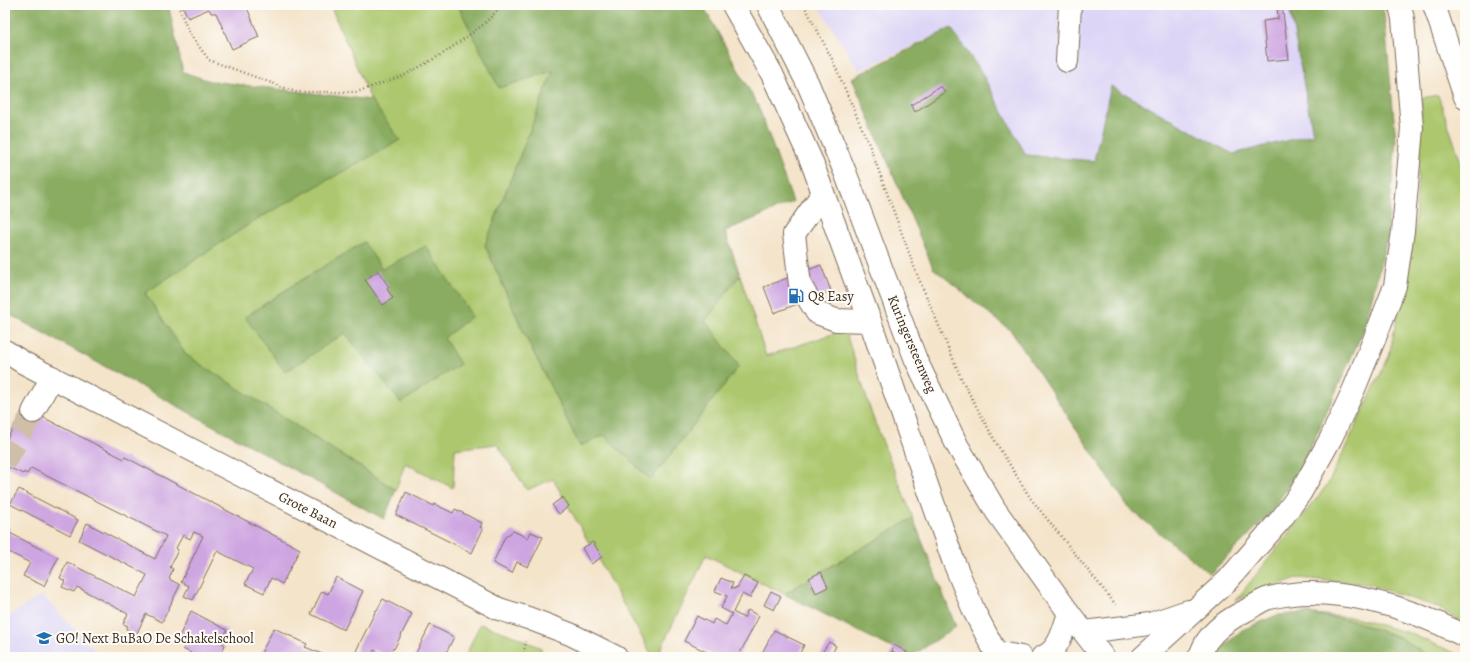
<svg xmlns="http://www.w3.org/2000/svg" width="1470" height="662" font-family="Alegreya,serif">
  <rect width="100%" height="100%" fill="#fdfcf7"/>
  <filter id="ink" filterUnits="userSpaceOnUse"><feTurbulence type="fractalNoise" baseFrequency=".025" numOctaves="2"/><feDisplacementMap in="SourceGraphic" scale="8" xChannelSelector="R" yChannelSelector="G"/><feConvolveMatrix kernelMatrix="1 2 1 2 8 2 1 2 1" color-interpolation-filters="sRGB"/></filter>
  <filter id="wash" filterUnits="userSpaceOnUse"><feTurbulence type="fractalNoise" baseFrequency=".012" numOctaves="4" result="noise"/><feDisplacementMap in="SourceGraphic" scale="16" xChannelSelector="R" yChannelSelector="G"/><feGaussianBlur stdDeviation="0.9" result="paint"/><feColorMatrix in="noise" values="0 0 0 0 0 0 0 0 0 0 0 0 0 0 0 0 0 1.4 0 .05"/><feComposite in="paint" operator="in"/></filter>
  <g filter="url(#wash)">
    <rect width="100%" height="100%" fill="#f4e4ca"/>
    <g fill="#ddd5f6">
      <path d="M 818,5 L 1289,5 L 1313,134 L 1233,154 L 1111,86 L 1094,161 L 1026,155 L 981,72 L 951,28 L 859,71 Z"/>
      <path d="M 42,595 L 101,657 L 5,657 L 5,619 Z"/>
    </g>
    <g fill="#acc76d" stroke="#747846" fill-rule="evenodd">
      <path d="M 330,5 L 458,5 L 499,87 L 553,71 L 485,245 L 524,333 L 580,446 L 604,435 L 651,480 L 705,321 L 740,275 L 766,356 L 845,330 L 872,415 L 913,518 L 784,594 L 706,555 L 657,657 L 653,657 L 553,479 L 527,490 L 497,444 L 455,449 L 453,488 L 405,463 L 396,490 L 186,355 L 145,293 L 254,221 L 399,140 L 371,100 ZM 364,243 L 382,269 L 245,317 L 295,284 Z"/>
      <path d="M 1438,95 L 1465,174 L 1465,624 L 1437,607 L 1367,584 L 1297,578 L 1236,600 L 1328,484 L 1389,356 L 1415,230 L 1422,98 Z"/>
      <path d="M 1304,613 L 1355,618 L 1409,633 L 1464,657 L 1430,657 L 1400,638 L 1353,621 Z"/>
      <path d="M 480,624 L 517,637 L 541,648 L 542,657 L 465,657 Z"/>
    </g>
    <g fill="#89ac60" stroke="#626b3f">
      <path d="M 5,5 L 171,5 L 169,8 L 183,72 L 210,81 L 371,100 L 400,140 L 254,221 L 145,293 L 186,355 L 396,490 L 384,519 L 5,312 Z"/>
      <path d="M 458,5 L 703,5 L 759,108 L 793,202 L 725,231 L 740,275 L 705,321 L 739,366 L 651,480 L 604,435 L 580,446 L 524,333 L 485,245 L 553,71 L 499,88 Z"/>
      <path d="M 1289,5 L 1381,5 L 1384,13 L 1396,141 L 1387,238 L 1364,329 L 1304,462 L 1270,514 L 1210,574 L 1129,508 L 1011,331 L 933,268 L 852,78 L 951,28 L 981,72 L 1026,155 L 1094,161 L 1111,86 L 1233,154 L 1313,134 Z"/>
      <path d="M 364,242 L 382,269 L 426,246 L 472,316 L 444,338 L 460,364 L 401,403 L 345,333 L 285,372 L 245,317 L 295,284 Z"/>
      <path d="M 913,518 L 956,627 L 910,657 L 784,594 Z"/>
      <path d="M 1304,613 L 1353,621 L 1400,638 L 1430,657 L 1212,657 L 1242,630 L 1277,615 Z"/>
    </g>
    <g id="blocks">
      <g fill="#cda5e1">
        <path d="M 182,5 L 246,5 L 259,37 L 232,49 L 216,13 L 211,13 L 209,9 L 188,18 Z"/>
        <path d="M 1277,5 L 1282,5 L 1289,59 L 1267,61 L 1263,21 L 1278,19 Z"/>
        <path d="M 941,86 L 945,92 L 915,112 L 911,105 Z"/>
        <path d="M 821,265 L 831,291 L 774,313 L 764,287 Z"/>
        <path d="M 378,271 L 389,287 L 387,289 L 393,298 L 383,305 L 365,280 Z"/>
        <path d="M 25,408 L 124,459 L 125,457 L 300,549 L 282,584 L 271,578 L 264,593 L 245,584 L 253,569 L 217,551 L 193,600 L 184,596 L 189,586 L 181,582 L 203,536 L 194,532 L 190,539 L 183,535 L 176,548 L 178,550 L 170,567 L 173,569 L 169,579 L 180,585 L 162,622 L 146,614 L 136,635 L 126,629 L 128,626 L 123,624 L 128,614 L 77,587 L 74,592 L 62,587 L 65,581 L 60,578 L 67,562 L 136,597 L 147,575 L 79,540 L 87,523 L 155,559 L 166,536 L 31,468 L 27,474 L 24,472 L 23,474 L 6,466 L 7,464 L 5,463 L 5,442 Z"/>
        <path d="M 19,489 L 78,520 L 70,535 L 10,504 Z"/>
        <path d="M 406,492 L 434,506 L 434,504 L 453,513 L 455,509 L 482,523 L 480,527 L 483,529 L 472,553 L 396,515 Z"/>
        <path d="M 563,497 L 569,506 L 559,514 L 552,505 Z"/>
        <path d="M 5,527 L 10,529 L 8,532 L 58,558 L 44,586 L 23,576 L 30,563 L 5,550 Z"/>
        <path d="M 513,531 L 528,538 L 531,532 L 543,537 L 528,567 L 517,562 L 512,573 L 493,563 L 505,537 Z"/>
        <path d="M 593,542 L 602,557 L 591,564 L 582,548 Z"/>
        <path d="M 821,572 L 828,587 L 816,593 L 809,578 Z"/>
        <path d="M 744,576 L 758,583 L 750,598 L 742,594 L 733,612 L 744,618 L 748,610 L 759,616 L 738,657 L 717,657 L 684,641 L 697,616 L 712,624 L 714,619 L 726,625 L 732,614 L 721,608 L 727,596 L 715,591 L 721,578 L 733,583 L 731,588 L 735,589 L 736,587 L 737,588 Z"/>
        <path d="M 336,577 L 363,591 L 344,630 L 311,614 L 322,591 L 328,594 Z"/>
        <path d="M 771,591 L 781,596 L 774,610 L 764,605 Z"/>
        <path d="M 383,599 L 412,614 L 394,649 L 393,648 L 389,657 L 374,650 L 371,657 L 369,657 L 356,651 L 376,610 L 377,610 Z"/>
        <path d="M 191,611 L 227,630 L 221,642 L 225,645 L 219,657 L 214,655 L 213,657 L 189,657 L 191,653 L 183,649 L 187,642 L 179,637 Z"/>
        <path d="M 430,625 L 454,637 L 444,657 L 414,657 Z"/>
        <path d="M 274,628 L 307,644 L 305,647 L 322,654 L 320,657 L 259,657 Z"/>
        <path d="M 774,630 L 804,645 L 798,657 L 760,657 Z"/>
        <path d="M 829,642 L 836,646 L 830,657 L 819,657 Z"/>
        <path d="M 894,645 L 907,652 L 904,657 L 892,651 Z"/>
        <path d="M 891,652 L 901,657 L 889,657 Z"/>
      </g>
    </g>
  </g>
  <g filter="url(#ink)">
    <use href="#blocks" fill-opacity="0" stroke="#7c6b5a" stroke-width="1"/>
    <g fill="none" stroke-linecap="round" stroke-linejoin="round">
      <path stroke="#cfbfa8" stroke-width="22" stroke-dasharray="22 11" stroke-linecap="butt" d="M 5,463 L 33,412"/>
      <defs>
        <g id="minor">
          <path d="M 1067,61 L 1070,5"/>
          <path d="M 823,193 L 794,234 L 800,285 L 817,313 L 836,320 L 870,321"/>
          <path d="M 5,351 L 24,363 L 499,609 L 528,618 L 570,634 L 616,657"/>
          <path d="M 33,412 L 52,377"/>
        </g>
        <g id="major">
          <path d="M 733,5 L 772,74 L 811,160 L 870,321 L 953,560 L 974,611 L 998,657"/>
          <path d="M 768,5 L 808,84 L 845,172 L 916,360 L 957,445 L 996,511 L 1069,613 L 1103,657"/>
          <path d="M 995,652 L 1021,657"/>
          <path d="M 1042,657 C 1059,652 1064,628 1069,613"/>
        </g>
        <g id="highway">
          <path d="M 1434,5 L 1465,97"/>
          <path d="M 1084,632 L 1150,624 L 1188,611"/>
          <path d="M 1143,657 L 1227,581 L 1282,518 L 1301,492 L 1331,438 L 1354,389 L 1374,340 L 1395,286 L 1403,231 L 1412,128 L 1403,19 L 1400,5"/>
          <path d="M 1199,657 C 1202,652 1204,645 1207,641 C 1216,628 1231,618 1245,611 C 1252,607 1259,602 1266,599 C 1329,581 1409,607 1465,636"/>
        </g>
      </defs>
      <use href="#minor" stroke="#7c6b5a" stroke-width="24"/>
      <use href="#major" stroke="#7c6b5a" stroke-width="24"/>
      <use href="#highway" stroke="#7c6b5a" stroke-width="24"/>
      <g stroke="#7c6b5a" stroke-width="2.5" stroke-dasharray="1 3" stroke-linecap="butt">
        <path d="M 178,5 L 189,33 L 209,60 L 296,92 L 357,92 L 405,75 L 444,53 L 483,25 L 503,5"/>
        <path d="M 804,5 L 832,59 L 870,147 L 916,272 L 962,380 L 995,441 L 1031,499 L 1116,605"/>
        <path d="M 523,657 L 526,641"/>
      </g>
      <use href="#minor" stroke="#fff" stroke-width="22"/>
      <use href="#major" stroke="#fff" stroke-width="22"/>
      <use href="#highway" stroke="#fff" stroke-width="22"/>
    </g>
  </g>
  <defs>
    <symbol id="fuel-bare" viewBox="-9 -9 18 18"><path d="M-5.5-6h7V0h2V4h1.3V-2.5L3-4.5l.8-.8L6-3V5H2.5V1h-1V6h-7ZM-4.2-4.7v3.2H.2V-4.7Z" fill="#1f6fb2" stroke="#fdfcf7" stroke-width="2.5" paint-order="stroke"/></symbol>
    <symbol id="school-bare" viewBox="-9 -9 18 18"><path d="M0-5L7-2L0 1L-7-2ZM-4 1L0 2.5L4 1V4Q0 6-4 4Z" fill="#1f6fb2" stroke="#fdfcf7" stroke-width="2.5" paint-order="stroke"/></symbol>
  </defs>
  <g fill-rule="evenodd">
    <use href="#fuel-bare" x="785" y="285" width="22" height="22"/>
    <use href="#school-bare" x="33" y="627" width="22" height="22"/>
  </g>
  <g text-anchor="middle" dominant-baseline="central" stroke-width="4" stroke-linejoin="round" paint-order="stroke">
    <g font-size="14" fill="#3b2a1e" stroke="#fdfcf7" text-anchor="start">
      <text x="808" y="296">Q8 Easy</text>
      <text x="56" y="638">GO! Next BuBaO De Schakelschool</text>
    </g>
    <g font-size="14" fill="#3b2a1e" stroke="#fdfcf7">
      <text transform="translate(912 344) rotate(67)">Kuringersteenweg</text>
      <text transform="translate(308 510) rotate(27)">Grote Baan</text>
    </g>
  </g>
  <rect width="1470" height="662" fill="none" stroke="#fdfcf7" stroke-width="20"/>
</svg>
